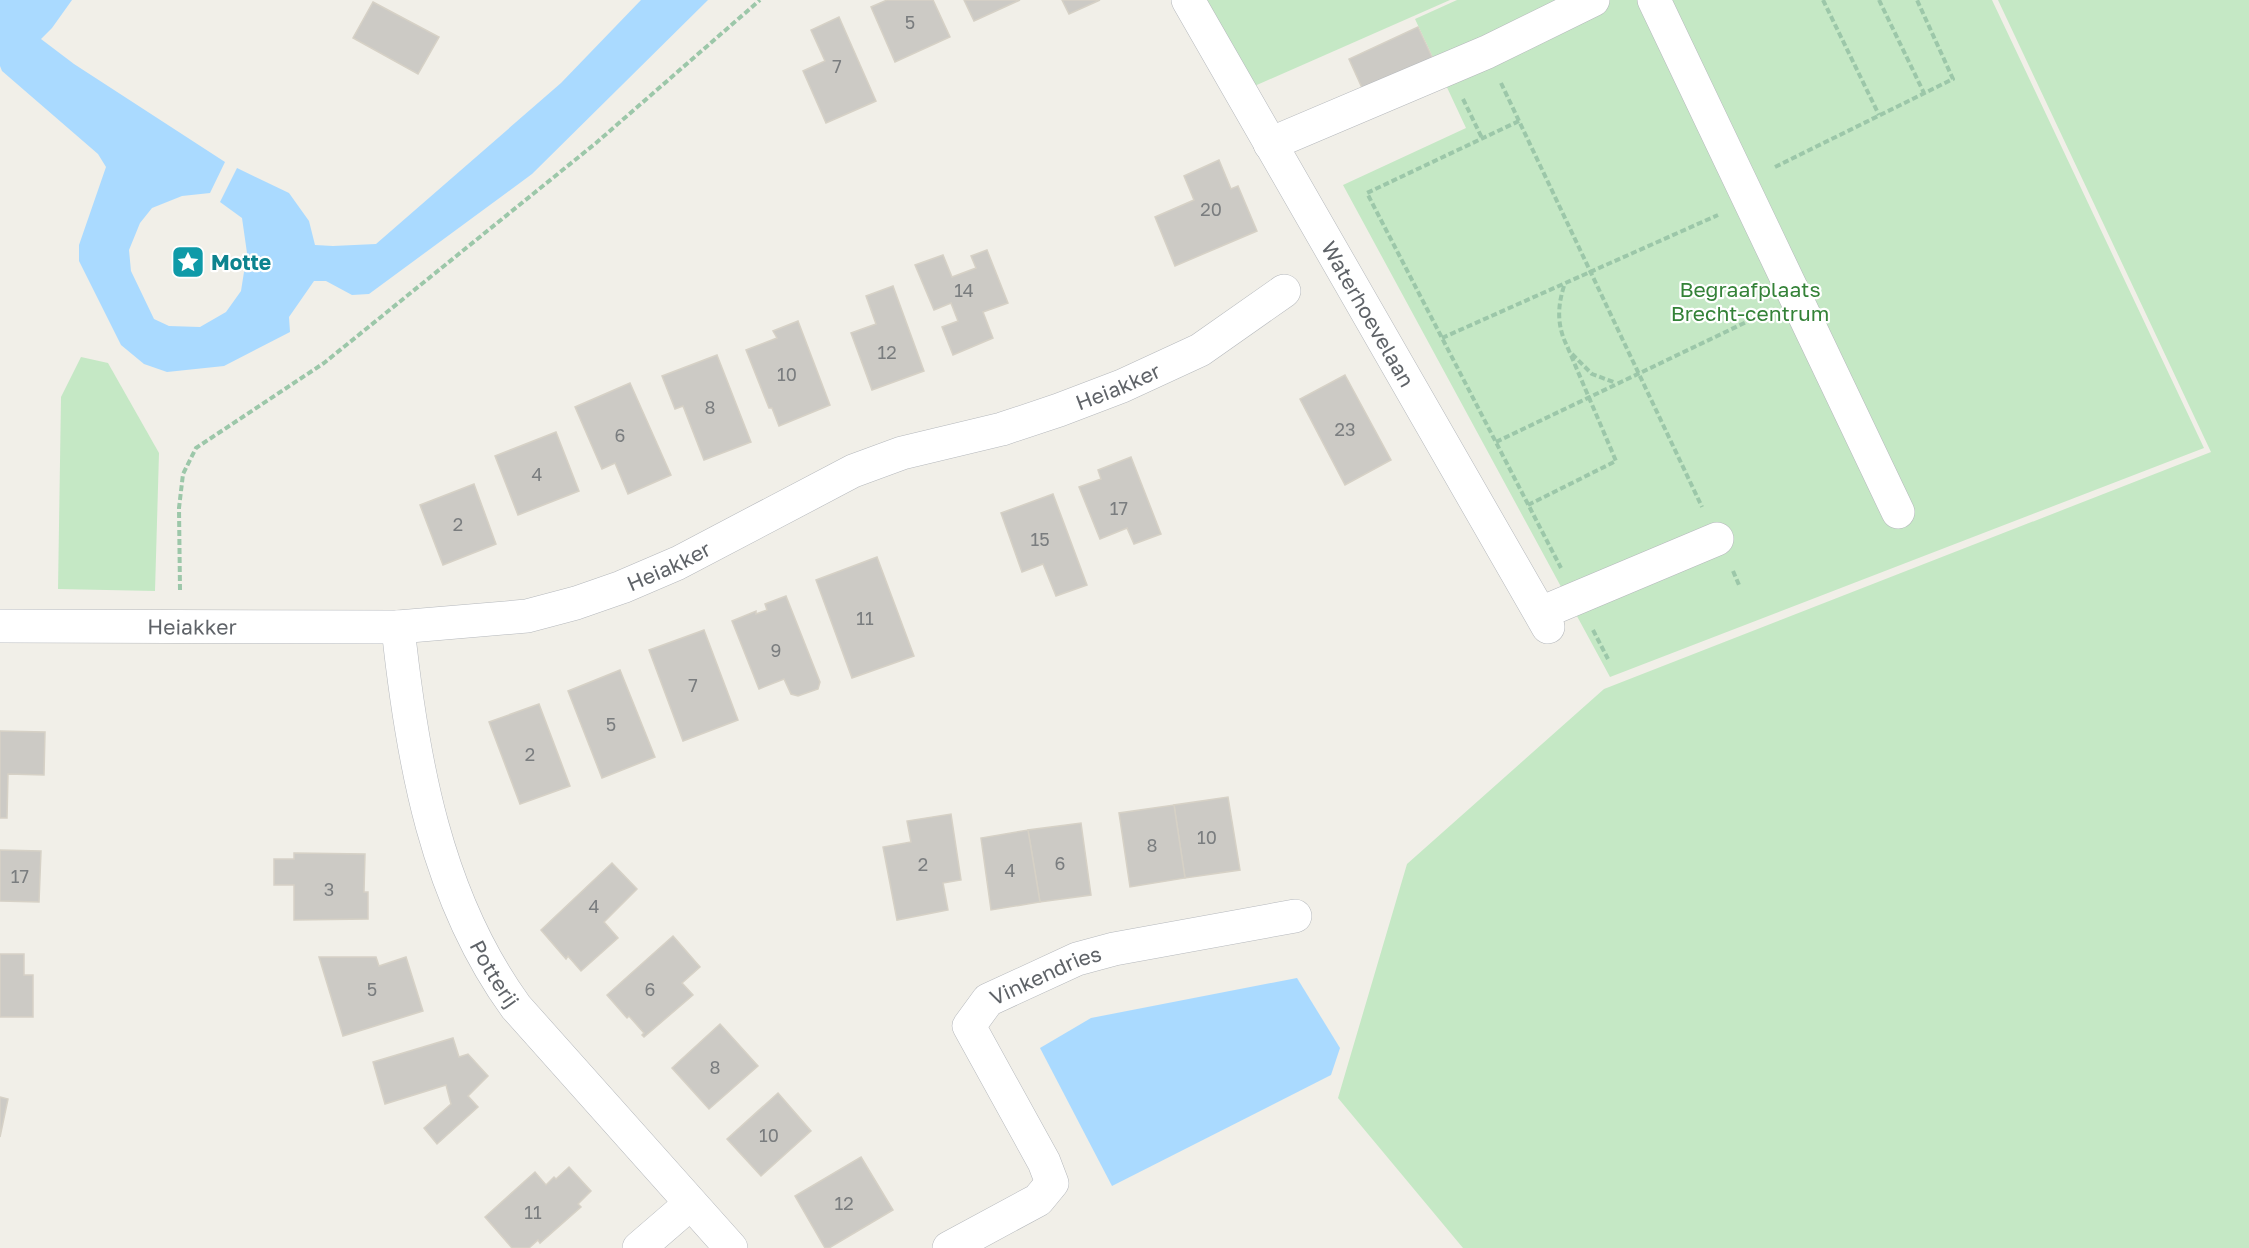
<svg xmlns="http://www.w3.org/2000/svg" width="2249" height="1248" font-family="'Golos Text',sans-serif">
  <rect width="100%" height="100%" fill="#f1efe8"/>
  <g fill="#c5e8c5">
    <path d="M 1200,0 L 1450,0 L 1250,88 Z"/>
    <path d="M 1457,0 L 1992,0 L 2204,448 L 1610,677 L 1343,185 L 1466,128 L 1415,19 Z"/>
    <path d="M 1998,0 L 2249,0 L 2249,1248 L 1463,1248 L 1338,1098 L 1407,864 L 1604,689 L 2211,452 Z"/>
    <path d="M 81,357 L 108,363 L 159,453 L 155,591 L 58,589 L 61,397 Z"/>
  </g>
  <g fill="#aadaff">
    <path d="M 0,0 L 72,0 L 52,28 L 41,39 L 74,64 L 225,162 L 210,193 L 182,196 L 152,208 L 140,223 L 129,250 L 131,271 L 154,319 L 169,326 L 200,327 L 226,312 L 241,291 L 247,253 L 242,218 L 220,202 L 237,168 L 289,193 L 309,221 L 315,245 L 333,246 L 376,244 L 561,83 L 641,0 L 708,0 L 532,174 L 369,294 L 352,295 L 326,281 L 314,281 L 289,317 L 290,332 L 224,366 L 167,372 L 144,364 L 121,345 L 79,261 L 79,245 L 106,167 L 98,154 L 2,71 L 0,66 Z"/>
    <path d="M 1297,978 L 1340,1048 L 1331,1075 L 1112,1186 L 1040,1048 L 1091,1018 Z"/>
  </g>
  <g fill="#cccac5" stroke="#d6d1c6" stroke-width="1.5">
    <path d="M 887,0 L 933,0 L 950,37 L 895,62 L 871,7 Z"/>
    <path d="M 964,0 L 1020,0 L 974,21 Z"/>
    <path d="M 1062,0 L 1100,0 L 1069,14 Z"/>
    <path d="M 373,2 L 439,37 L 418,74 L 353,38 Z"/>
    <path d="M 839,17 L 876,101 L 826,123 L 803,71 L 825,61 L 811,30 Z"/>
    <path d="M 1418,27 L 1433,59 L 1363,90 L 1349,59 Z"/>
    <path d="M 1219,160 L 1231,189 L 1238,186 L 1257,231 L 1175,266 L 1155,217 L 1194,200 L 1184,176 Z"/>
    <path d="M 987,250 L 1008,303 L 983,312 L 993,338 L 953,355 L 942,327 L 958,321 L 951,303 L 934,310 L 915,265 L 943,255 L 952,277 L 976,268 L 971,256 Z"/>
    <path d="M 893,286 L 924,371 L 872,390 L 851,333 L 876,324 L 866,296 Z"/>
    <path d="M 798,321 L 830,405 L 779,426 L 772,408 L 769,408 L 746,350 L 777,338 L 773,331 Z"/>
    <path d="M 717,355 L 751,442 L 704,460 L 683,406 L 675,409 L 662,376 Z"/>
    <path d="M 1345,375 L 1391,460 L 1345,485 L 1300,399 Z"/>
    <path d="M 630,383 L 671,475 L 628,494 L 615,463 L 602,469 L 575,407 Z"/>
    <path d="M 556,432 L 579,491 L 518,515 L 495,456 Z"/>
    <path d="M 1131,457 L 1161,534 L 1134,544 L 1127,528 L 1100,539 L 1079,487 L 1101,479 L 1098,470 Z"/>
    <path d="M 474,484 L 496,544 L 443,565 L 420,505 Z"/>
    <path d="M 1053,494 L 1087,585 L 1056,596 L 1043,564 L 1022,572 L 1001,513 Z"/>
    <path d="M 877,557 L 914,656 L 852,678 L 816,580 Z"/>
    <path d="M 786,596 L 820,682 L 818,689 L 798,696 L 791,694 L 784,679 L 759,689 L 732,621 L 756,611 L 756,614 L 767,610 L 765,604 Z"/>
    <path d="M 704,630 L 738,720 L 683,741 L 649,650 Z"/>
    <path d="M 620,670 L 655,757 L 602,778 L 568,691 Z"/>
    <path d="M 539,704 L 570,786 L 520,804 L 489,722 Z"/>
    <path d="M 0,731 L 45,732 L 44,775 L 8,774 L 7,818 L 0,818 Z"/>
    <path d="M 1228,797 L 1240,870 L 1185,878 L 1174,805 Z"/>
    <path d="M 1174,805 L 1185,878 L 1130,887 L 1119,813 Z"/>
    <path d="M 951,814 L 961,880 L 943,883 L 948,910 L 897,920 L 883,847 L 911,842 L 907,821 Z"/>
    <path d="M 1081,823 L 1091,895 L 1040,902 L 1028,830 Z"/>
    <path d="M 1028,830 L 1040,902 L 991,910 L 981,838 Z"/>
    <path d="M 0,850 L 41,851 L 39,902 L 0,901 Z"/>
    <path d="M 294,853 L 365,854 L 364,892 L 368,892 L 368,919 L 294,920 L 294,885 L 274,885 L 274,859 L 294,859 Z"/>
    <path d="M 612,863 L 637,889 L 604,922 L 618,938 L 581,971 L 568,956 L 566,959 L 541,930 Z"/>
    <path d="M 673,936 L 700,967 L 682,983 L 693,995 L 644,1037 L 642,1035 L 644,1033 L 629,1016 L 627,1018 L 607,995 Z"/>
    <path d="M 0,954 L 24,954 L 24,975 L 33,975 L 33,1017 L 0,1017 Z"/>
    <path d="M 319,957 L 376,957 L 379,966 L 406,957 L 423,1011 L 343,1036 Z"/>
    <path d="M 720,1024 L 758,1066 L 709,1109 L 672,1068 Z"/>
    <path d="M 453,1038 L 459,1057 L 468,1054 L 488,1076 L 468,1096 L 478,1107 L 437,1144 L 424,1128 L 451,1104 L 446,1085 L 385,1104 L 373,1062 Z"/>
    <path d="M 778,1093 L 811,1131 L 761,1176 L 727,1139 Z"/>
    <path d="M 0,1097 L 8,1099 L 0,1137 Z"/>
    <path d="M 861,1157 L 893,1210 L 829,1248 L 825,1248 L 795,1196 Z"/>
    <path d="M 569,1167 L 591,1191 L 578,1204 L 581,1207 L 540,1243 L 538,1240 L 529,1248 L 512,1248 L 485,1217 L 535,1172 L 546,1185 L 554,1177 L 556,1179 Z"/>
  </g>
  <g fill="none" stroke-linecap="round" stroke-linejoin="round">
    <defs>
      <g id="minor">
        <path id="s1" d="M 1188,0 L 1548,627"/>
        <path d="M 1654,0 L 1898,512"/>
        <path d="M 1270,144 L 1487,52 L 1593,0"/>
        <path d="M 1541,613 L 1717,539"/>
        <path id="s2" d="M 0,626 L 398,627 L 527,616 L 576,603 L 622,587 L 678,563 L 853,471 L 902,453 L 1002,429 L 1059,410 L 1122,386 L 1200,350 L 1284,291"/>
        <path id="s3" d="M 398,627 C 412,760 436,897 516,1007 L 731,1248"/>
        <path d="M 639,1248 L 690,1204"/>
        <path id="s4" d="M 949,1248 L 1038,1200 L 1052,1183 L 1044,1162 L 969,1026 L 988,1000 L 1077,959 L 1114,949 L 1295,916"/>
      </g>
    </defs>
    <use href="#minor" stroke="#b5b8bc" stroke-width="34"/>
    <g stroke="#9cc7a9" stroke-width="4" stroke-dasharray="6 3" stroke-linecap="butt">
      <path d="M 1823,0 L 1879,115"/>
      <path d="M 1879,0 L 1924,93"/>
      <path d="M 1501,83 L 1702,507"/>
      <path d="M 1463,99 L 1482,138"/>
      <path d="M 1519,121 L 1367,193 L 1561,568"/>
      <path d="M 1775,167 L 1953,79 L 1917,0"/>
      <path d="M 1564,286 C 1557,308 1557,327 1568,348"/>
      <path d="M 1442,338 L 1718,215"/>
      <path d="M 1572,354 L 1592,374 L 1616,383"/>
      <path d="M 1496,442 L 1763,314"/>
      <path d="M 1528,505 L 1616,461 L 1567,346"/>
      <path d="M 1733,571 L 1739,585"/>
      <path d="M 180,590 L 179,508 L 183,474 L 196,448 L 324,363 L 596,143 L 760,0"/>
      <path d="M 1593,630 L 1608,659"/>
    </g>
    <use href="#minor" stroke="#fff" stroke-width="33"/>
  </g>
  <defs>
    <symbol id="sight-square" viewBox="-11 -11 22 22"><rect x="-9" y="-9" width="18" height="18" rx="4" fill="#0f9aa8" stroke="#fff"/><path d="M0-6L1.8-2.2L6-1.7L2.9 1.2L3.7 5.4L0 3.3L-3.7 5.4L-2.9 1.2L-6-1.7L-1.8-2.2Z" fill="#fff"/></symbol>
  </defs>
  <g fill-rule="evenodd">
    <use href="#sight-square" x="169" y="243" width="38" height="38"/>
  </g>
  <g text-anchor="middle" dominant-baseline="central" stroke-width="4.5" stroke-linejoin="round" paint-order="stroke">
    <g font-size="18" fill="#7a7d7f">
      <text x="910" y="22">5</text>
      <text x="837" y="66">7</text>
      <text x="1211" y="209">20</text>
      <text x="964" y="290">14</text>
      <text x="887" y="352">12</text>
      <text x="787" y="374">10</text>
      <text x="710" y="407">8</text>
      <text x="1345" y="429">23</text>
      <text x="620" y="435">6</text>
      <text x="537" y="474">4</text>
      <text x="1119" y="508">17</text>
      <text x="458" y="524">2</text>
      <text x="1040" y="539">15</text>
      <text x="865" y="618">11</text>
      <text x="776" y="650">9</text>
      <text x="693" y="685">7</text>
      <text x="611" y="724">5</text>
      <text x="530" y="754">2</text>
      <text x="1207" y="837">10</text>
      <text x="1152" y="845">8</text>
      <text x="1060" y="863">6</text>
      <text x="923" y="864">2</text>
      <text x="1010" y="870">4</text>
      <text x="20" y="876">17</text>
      <text x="329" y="889">3</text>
      <text x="594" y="906">4</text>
      <text x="372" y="989">5</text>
      <text x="650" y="989">6</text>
      <text x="715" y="1067">8</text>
      <text x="769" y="1135">10</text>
      <text x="844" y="1203">12</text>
      <text x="533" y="1212">11</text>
    </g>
    <g font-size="21" font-weight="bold" fill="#0d838f" stroke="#fff" text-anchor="start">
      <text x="211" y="262">Motte</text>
    </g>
    <g font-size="21" fill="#348238" stroke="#fff">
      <text x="1750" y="289">Begraafplaats<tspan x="1750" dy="24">Brecht-centrum</tspan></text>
    </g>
    <g font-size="21" fill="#5f6368" stroke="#fff">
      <text stroke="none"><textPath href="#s1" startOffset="362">Waterhoevelaan</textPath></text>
      <text stroke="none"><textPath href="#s2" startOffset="1164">Heiakker</textPath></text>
      <text stroke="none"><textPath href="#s2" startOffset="678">Heiakker</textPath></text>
      <text stroke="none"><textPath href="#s2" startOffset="192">Heiakker</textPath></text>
      <text stroke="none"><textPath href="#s3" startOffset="363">Potterij</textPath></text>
      <text stroke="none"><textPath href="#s4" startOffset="396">Vinkendries</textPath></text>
    </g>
  </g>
</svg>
